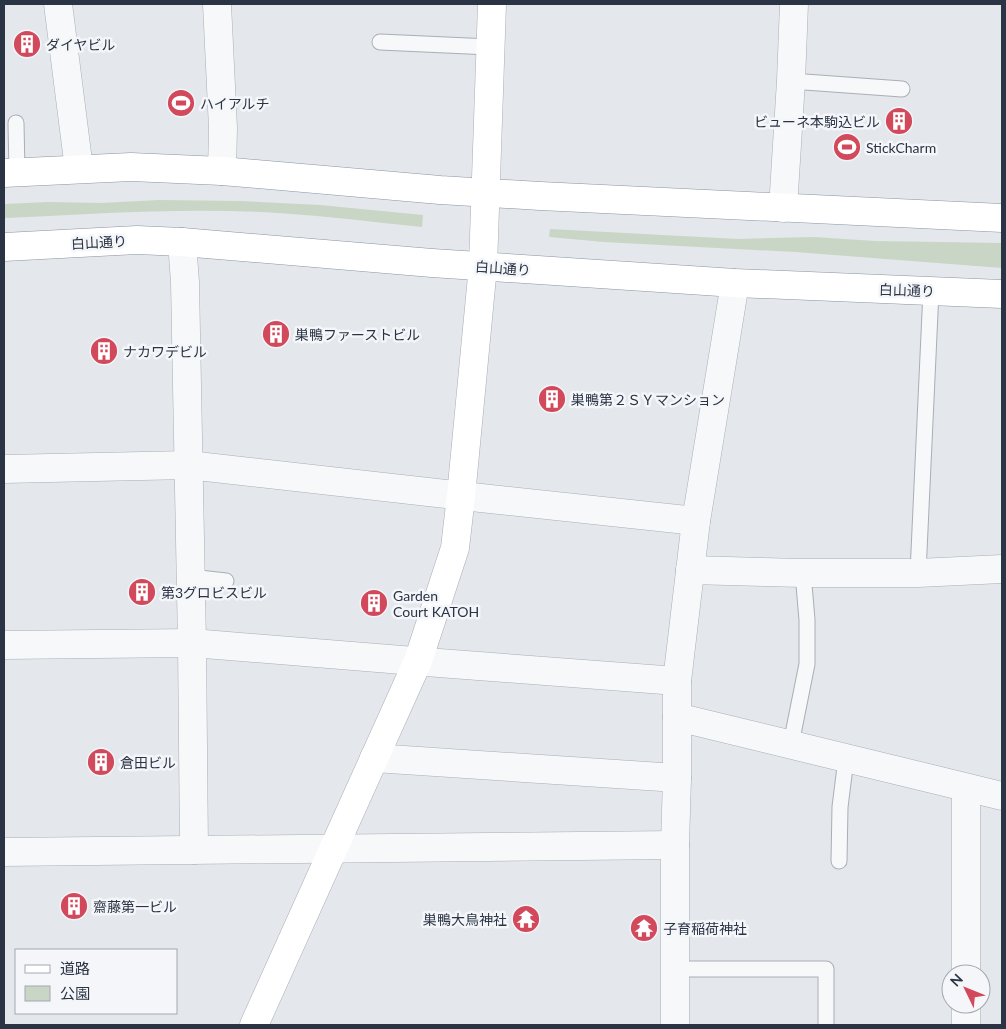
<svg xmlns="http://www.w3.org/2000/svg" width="1006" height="1029" font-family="Lato,'Noto Sans JP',sans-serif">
  <rect width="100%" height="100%" fill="#e4e7ec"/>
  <g fill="#c9d6c5">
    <path d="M 159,200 L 240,201 L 320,205 L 423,215 L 422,227 C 374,222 326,216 278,213 C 187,207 95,214 4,218 L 4,204 L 48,202 L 101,203 Z"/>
    <path d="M 550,229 L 738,239 L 814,237 L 875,241 L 1002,243 L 1002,268 L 795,252 L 604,242 L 549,237 Z"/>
  </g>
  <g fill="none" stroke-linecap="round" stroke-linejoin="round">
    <defs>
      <g id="lane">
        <path d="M 380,42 L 490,47"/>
        <path d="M 791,81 L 902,89"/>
        <path d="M 16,123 L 17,172"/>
        <path d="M 918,573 L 931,291"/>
        <path d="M 190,577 L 226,581"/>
        <path d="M 791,744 L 807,664 L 807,620 L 803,573"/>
        <path d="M 839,861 L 840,807 L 846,759"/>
        <path d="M 676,969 L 826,969 L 826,1025"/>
      </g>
      <g id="street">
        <path d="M 58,4 L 79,169"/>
        <path d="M 217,4 L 223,128 L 222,171"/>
        <path d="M 783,208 L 791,81 L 794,4"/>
        <path d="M 182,242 L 185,282 L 192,643 L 194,850"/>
        <path d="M 4,469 L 188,465 L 481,498 L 696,521"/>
        <path d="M 690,570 L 803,573 L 918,573 L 1002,569"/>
        <path d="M 4,645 L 192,643 L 439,663 L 677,681"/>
        <path d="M 677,717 L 1002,796"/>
        <path d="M 374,758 L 677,778"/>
        <path d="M 4,852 L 675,845"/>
        <path d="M 966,974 L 966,788"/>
        <path d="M 675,1025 L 675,845 L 677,778 L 677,681 L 696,521 L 735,283"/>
        <path d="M 966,1025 L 966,1004"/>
      </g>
      <path id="secondary" d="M 254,1025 L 418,661 L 455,548 L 461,496 L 483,266 L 492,4"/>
      <g id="highway">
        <path d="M 4,173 L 131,167 L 222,171 L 440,190 L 540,196 L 1002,218"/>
        <path d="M 4,247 L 137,240 L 182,242 L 432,263 L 735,283 L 1002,294"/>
      </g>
    </defs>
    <use href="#lane" stroke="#a9aeb7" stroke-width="17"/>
    <use href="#street" stroke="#a9aeb7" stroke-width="29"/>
    <use href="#secondary" stroke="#a9aeb7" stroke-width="29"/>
    <use href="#highway" stroke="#8b94a3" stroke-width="29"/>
    <use href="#lane" stroke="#f7f8fa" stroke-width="15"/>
    <use href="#street" stroke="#f7f8fa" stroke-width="28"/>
    <use href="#secondary" stroke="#fff" stroke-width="28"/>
    <use href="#highway" stroke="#fff" stroke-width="28"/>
  </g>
  <defs>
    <symbol id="building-disc" viewBox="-11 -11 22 22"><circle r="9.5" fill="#d1495b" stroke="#f4f6f9"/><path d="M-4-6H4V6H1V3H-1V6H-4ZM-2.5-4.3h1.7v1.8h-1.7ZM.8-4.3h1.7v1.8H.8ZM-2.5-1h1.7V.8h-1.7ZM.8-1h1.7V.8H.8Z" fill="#fff"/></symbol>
    <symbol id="stadium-disc" viewBox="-11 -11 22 22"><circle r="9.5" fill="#d1495b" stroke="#f4f6f9"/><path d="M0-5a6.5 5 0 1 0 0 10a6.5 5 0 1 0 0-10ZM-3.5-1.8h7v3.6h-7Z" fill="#fff"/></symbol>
    <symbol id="temple-disc" viewBox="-11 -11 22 22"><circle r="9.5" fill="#d1495b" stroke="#f4f6f9"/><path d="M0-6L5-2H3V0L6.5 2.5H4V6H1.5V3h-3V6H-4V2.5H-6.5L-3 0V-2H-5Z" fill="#fff"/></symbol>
  </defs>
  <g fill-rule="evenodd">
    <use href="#building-disc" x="11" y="28" width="32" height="32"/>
    <use href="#stadium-disc" x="165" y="87" width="32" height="32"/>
    <use href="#building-disc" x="883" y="105" width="32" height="32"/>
    <use href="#stadium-disc" x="831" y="131" width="32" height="32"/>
    <use href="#building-disc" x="260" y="318" width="32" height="32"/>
    <use href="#building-disc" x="88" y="335" width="32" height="32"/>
    <use href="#building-disc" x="536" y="383" width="32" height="32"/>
    <use href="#building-disc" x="126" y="576" width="32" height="32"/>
    <use href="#building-disc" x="358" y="587" width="32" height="32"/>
    <use href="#building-disc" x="85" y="746" width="32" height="32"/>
    <use href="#building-disc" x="58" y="890" width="32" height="32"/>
    <use href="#temple-disc" x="510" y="903" width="32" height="32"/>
    <use href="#temple-disc" x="628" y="912" width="32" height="32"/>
  </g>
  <g text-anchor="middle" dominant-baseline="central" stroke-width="5" stroke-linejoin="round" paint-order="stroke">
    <g font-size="14" fill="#2b3445" stroke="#f4f6f9" text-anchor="start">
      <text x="46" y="44">ダイヤビル</text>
      <text x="200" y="103">ハイアルチ</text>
      <text x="880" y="121" text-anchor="end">ビューネ本駒込ビル</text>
      <text x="866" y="147">StickCharm</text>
      <text x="295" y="334">巣鴨ファーストビル</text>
      <text x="123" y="351">ナカワデビル</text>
      <text x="571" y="399">巣鴨第２ＳＹマンション</text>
      <text x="161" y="592">第3グロビスビル</text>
      <text x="393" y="595">Garden<tspan x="393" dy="16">Court KATOH</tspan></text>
      <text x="120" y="762">倉田ビル</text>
      <text x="93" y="906">齋藤第一ビル</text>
      <text x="507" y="919" text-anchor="end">巣鴨大鳥神社</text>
      <text x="663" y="928">子育稲荷神社</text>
    </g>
    <g font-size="14" fill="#2b3445" stroke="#f4f6f9">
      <text transform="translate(99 242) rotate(-3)">白山通り</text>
      <text transform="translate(503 268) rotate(4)">白山通り</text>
      <text transform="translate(907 290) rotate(2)">白山通り</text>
    </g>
  </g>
  <rect width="1006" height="1029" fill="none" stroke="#2b3445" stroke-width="10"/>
  <rect x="15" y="949" width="162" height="65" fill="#f4f6f9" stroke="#a4a8b1"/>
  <rect x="25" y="965" width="25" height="8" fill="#ffffff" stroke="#a4a8b1"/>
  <text x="60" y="974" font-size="15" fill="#2b3445">道路</text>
  <rect x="25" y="986" width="25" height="15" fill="#c9d6c5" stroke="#a4a8b1"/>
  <text x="60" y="999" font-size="15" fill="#2b3445">公園</text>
  <g transform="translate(966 989) rotate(313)"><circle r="24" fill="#f4f6f9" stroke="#a4a8b1"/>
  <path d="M0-4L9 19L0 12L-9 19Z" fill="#d1495b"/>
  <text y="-8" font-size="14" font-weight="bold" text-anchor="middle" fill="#2b3445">N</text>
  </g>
</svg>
